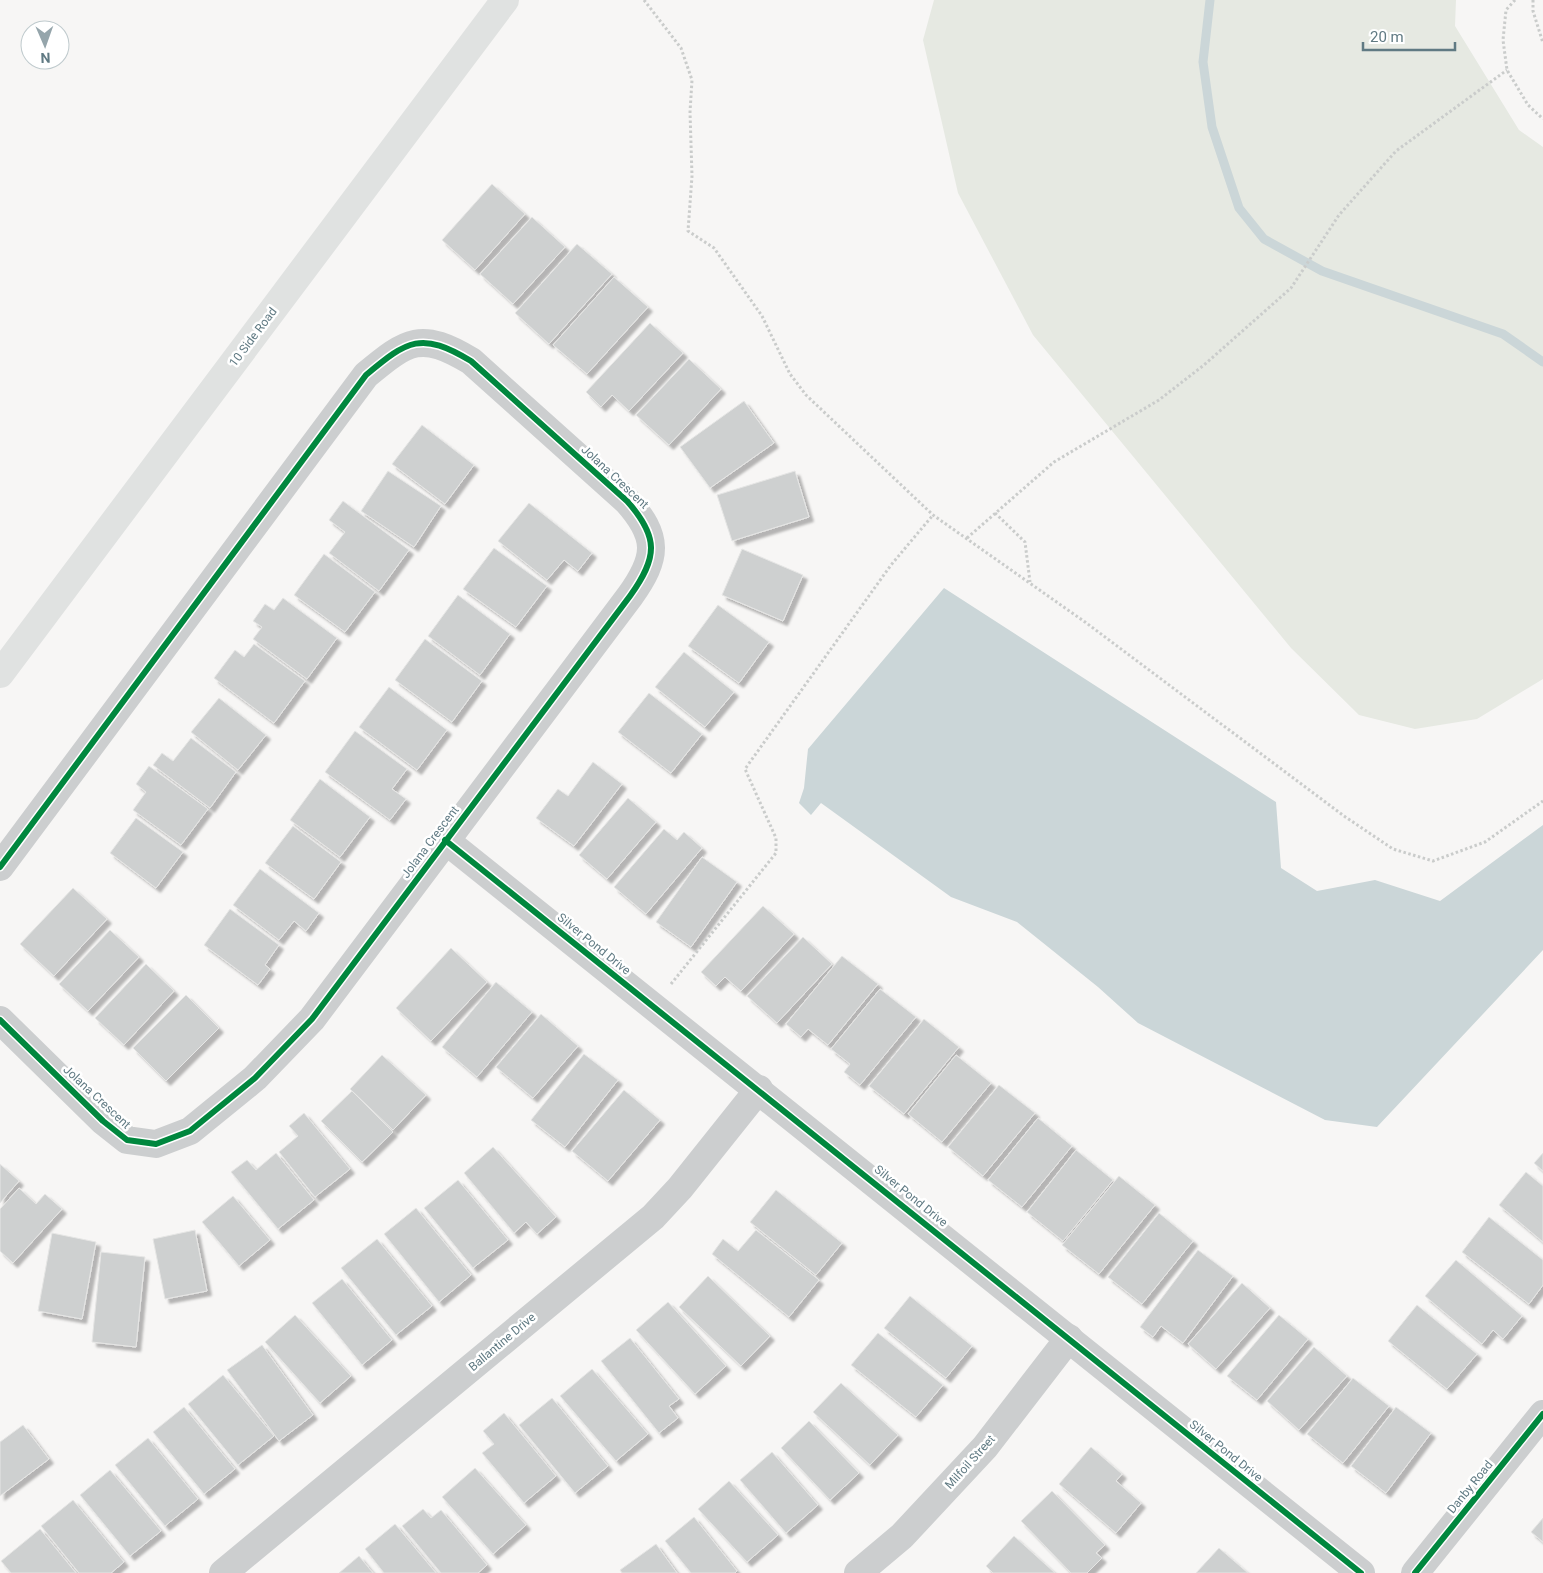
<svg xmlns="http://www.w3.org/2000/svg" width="1543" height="1573" font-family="Roboto,sans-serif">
  <defs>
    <filter id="shadow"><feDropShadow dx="4.5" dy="4.5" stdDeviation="1" flood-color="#0004"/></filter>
  </defs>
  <rect width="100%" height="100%" fill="#f7f6f5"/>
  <path fill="#e6e9e2" d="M 934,0 L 1456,0 L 1455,26 L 1519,130 L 1543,147 L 1543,679 L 1477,719 L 1415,729 L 1359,715 L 1291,648 L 1033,335 L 958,193 L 923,40 Z"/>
  <path fill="#cbd6d8" d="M 944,588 L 1276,802 L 1281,868 L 1317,891 L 1375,880 L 1440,901 L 1543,825 L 1543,950 L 1377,1127 L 1325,1120 L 1138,1023 L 1098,987 L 1017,922 L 951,897 L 821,803 L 811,815 L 799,803 L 804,788 L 808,749 Z"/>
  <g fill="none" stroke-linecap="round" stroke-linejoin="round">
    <path stroke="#cbd6d8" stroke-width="9" d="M 1210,0 L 1203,62 L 1212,127 L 1239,208 L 1264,239 L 1322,271 L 1503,334 L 1543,362"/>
  </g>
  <g fill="#ced0d0" stroke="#e6e6e5" filter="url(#shadow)">
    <path d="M 492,184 L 525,214 L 475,270 L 442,240 Z"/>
    <path d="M 532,217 L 565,247 L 513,304 L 480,274 Z"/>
    <path d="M 577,244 L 612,274 L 549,344 L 515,313 Z"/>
    <path d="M 614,277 L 648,307 L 587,374 L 553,345 Z"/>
    <path d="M 650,323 L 683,353 L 629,411 L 612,395 L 601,407 L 586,392 Z"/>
    <path d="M 689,359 L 721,389 L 669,445 L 636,415 Z"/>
    <path d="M 744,401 L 774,443 L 710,488 L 680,447 Z"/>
    <path d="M 422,425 L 474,465 L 445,504 L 392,464 Z"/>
    <path d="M 388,471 L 441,506 L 414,547 L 361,511 Z"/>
    <path d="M 795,471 L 809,517 L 732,541 L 717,495 Z"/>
    <path d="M 343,501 L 409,550 L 379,591 L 329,553 L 345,532 L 329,520 Z"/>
    <path d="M 529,503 L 592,553 L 578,571 L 564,560 L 547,580 L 498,541 Z"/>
    <path d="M 494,548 L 547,586 L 516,627 L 463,589 Z"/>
    <path d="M 742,549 L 803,575 L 783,621 L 722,595 Z"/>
    <path d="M 324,554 L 375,592 L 345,632 L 294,595 Z"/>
    <path d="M 458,595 L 510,634 L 480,675 L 428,636 Z"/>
    <path d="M 283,598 L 337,638 L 307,679 L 253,639 L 262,627 L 253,621 L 265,604 L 274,610 Z"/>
    <path d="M 718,605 L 769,642 L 739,683 L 688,646 Z"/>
    <path d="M 425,639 L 482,681 L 452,722 L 395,680 Z"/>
    <path d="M 254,644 L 305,681 L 274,723 L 214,678 L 235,650 L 244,657 Z"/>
    <path d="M 684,652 L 734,692 L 705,727 L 655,687 Z"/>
    <path d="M 389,687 L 447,730 L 417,770 L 359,727 Z"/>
    <path d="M 649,693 L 702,734 L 671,773 L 618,732 Z"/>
    <path d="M 219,698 L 266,735 L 238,770 L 191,732 Z"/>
    <path d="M 355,731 L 407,769 L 392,789 L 406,799 L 390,820 L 325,772 Z"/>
    <path d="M 191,738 L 236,772 L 210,808 L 153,765 L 162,753 L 173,761 Z"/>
    <path d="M 593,762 L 622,784 L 574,846 L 536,818 L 558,789 L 568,796 Z"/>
    <path d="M 149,766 L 208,809 L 181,845 L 133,810 L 146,792 L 136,784 Z"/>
    <path d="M 320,779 L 370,817 L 340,857 L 290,820 Z"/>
    <path d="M 628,798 L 656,822 L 607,879 L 579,855 Z"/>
    <path d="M 136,818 L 183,852 L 156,888 L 110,853 Z"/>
    <path d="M 293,826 L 341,862 L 314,899 L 265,863 Z"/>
    <path d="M 664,829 L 677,840 L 684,832 L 702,848 L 646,914 L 614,887 Z"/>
    <path d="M 702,857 L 737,882 L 691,947 L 656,922 Z"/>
    <path d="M 260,869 L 319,913 L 306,931 L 294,921 L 279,940 L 233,905 Z"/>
    <path d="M 73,888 L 107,919 L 54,976 L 20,944 Z"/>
    <path d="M 763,906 L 794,934 L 741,991 L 725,977 L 716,986 L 701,972 Z"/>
    <path d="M 230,909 L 279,945 L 265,965 L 270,969 L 258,985 L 204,945 Z"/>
    <path d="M 110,930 L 139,957 L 88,1011 L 59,984 Z"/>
    <path d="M 803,937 L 832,964 L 777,1023 L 747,996 Z"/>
    <path d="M 451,948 L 487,982 L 431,1041 L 396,1008 Z"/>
    <path d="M 842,956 L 878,984 L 828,1045 L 808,1029 L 801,1037 L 786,1024 Z"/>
    <path d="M 146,964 L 174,991 L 124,1045 L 95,1018 Z"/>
    <path d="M 496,982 L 532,1012 L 477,1077 L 442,1047 Z"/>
    <path d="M 880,989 L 916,1017 L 860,1085 L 844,1072 L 850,1064 L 831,1049 Z"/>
    <path d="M 186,995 L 219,1028 L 166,1081 L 133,1048 Z"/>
    <path d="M 541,1014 L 578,1046 L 533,1098 L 496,1067 Z"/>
    <path d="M 924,1019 L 959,1047 L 904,1114 L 869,1086 Z"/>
    <path d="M 584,1054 L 618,1080 L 565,1147 L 531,1120 Z"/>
    <path d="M 382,1055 L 426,1095 L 393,1130 L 350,1089 Z"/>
    <path d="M 956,1055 L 991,1083 L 942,1142 L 908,1114 Z"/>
    <path d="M 999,1085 L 1035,1113 L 983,1176 L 948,1147 Z"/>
    <path d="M 624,1090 L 660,1120 L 608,1181 L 572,1151 Z"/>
    <path d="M 352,1091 L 393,1132 L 362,1162 L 321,1121 Z"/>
    <path d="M 304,1113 L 350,1169 L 315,1197 L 279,1152 L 298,1136 L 289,1126 Z"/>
    <path d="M 1038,1118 L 1072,1146 L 1022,1207 L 988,1180 Z"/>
    <path d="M 493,1147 L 556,1217 L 537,1234 L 526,1222 L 514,1233 L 464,1173 Z"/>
    <path d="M 1076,1150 L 1113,1180 L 1063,1241 L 1027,1212 Z"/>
    <path d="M 276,1153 L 314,1200 L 278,1229 L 231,1172 L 247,1160 L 256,1170 Z"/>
    <path d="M 1543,1153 L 1543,1171 L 1534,1163 Z"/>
    <path d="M 0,1164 L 19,1181 L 0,1203 Z"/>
    <path d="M 1526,1172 L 1543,1186 L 1543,1242 L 1499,1205 Z"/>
    <path d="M 1119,1176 L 1155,1205 L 1099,1274 L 1062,1245 Z"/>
    <path d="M 458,1180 L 508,1240 L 473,1268 L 424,1208 Z"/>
    <path d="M 19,1188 L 36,1204 L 45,1194 L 62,1209 L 13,1263 L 0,1251 L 0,1209 Z"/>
    <path d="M 776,1190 L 842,1243 L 816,1275 L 750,1222 Z"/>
    <path d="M 233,1196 L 270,1240 L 239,1266 L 202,1222 Z"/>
    <path d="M 416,1208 L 471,1275 L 439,1302 L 384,1234 Z"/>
    <path d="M 1159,1213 L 1193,1241 L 1142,1304 L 1108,1277 Z"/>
    <path d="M 1489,1217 L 1543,1260 L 1543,1285 L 1529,1304 L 1462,1252 Z"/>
    <path d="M 195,1230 L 207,1291 L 165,1299 L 153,1239 Z"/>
    <path d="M 756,1230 L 819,1280 L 789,1317 L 712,1254 L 723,1239 L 738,1251 Z"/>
    <path d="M 52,1233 L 96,1242 L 82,1319 L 38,1311 Z"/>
    <path d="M 377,1239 L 432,1306 L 396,1335 L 341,1268 Z"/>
    <path d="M 1198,1250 L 1233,1276 L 1183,1343 L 1161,1326 L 1153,1337 L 1140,1327 Z"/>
    <path d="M 101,1252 L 145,1257 L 136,1347 L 92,1342 Z"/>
    <path d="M 1456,1260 L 1522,1316 L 1503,1339 L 1493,1330 L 1482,1344 L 1425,1296 Z"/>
    <path d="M 708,1276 L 770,1336 L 741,1366 L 679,1307 Z"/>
    <path d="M 342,1279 L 392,1340 L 362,1365 L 312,1303 Z"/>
    <path d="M 1242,1283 L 1270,1308 L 1216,1369 L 1188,1344 Z"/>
    <path d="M 910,1296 L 972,1346 L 946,1378 L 884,1328 Z"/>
    <path d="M 668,1302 L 726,1366 L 695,1394 L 636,1330 Z"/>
    <path d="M 1417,1305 L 1477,1354 L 1447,1389 L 1388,1341 Z"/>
    <path d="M 295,1315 L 351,1376 L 320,1403 L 265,1342 Z"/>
    <path d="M 1279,1315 L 1308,1339 L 1257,1400 L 1227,1376 Z"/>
    <path d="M 878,1333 L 943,1385 L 916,1417 L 851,1365 Z"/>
    <path d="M 630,1338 L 679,1399 L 669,1406 L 678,1418 L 659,1433 L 601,1361 Z"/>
    <path d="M 262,1345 L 313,1415 L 279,1441 L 227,1370 Z"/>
    <path d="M 1314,1347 L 1347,1376 L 1299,1430 L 1267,1401 Z"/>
    <path d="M 592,1369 L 648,1434 L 616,1461 L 560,1396 Z"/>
    <path d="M 223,1375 L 274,1436 L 238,1465 L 188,1404 Z"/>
    <path d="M 1353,1378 L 1389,1406 L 1343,1463 L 1307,1434 Z"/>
    <path d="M 841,1383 L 898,1435 L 870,1465 L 813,1412 Z"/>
    <path d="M 552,1398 L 608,1466 L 575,1493 L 519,1425 Z"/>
    <path d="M 184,1407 L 235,1469 L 204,1494 L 153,1432 Z"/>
    <path d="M 1396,1407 L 1431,1433 L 1386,1493 L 1351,1466 Z"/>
    <path d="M 504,1413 L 556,1476 L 524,1503 L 482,1453 L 494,1444 L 483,1431 Z"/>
    <path d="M 809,1421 L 859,1473 L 830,1500 L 781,1448 Z"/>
    <path d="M 23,1425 L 49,1459 L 0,1496 L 0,1442 Z"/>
    <path d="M 148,1438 L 198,1499 L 165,1526 L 115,1465 Z"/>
    <path d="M 1091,1447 L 1122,1474 L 1116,1481 L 1141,1503 L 1116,1533 L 1059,1484 Z"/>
    <path d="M 772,1452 L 818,1505 L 786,1533 L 740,1480 Z"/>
    <path d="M 475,1468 L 526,1525 L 493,1554 L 442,1497 Z"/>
    <path d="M 110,1470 L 161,1531 L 130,1556 L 80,1495 Z"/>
    <path d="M 729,1481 L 778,1535 L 747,1562 L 698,1509 Z"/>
    <path d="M 1052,1491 L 1105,1545 L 1096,1553 L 1102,1558 L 1087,1573 L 1071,1573 L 1021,1521 Z"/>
    <path d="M 73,1500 L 124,1562 L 111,1573 L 79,1573 L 41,1526 Z"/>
    <path d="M 423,1509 L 431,1518 L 441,1510 L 487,1565 L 478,1573 L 441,1573 L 402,1526 Z"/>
    <path d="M 694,1517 L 737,1571 L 735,1573 L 691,1573 L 665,1541 Z"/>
    <path d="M 1543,1518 L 1543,1542 L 1531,1532 Z"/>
    <path d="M 395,1524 L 436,1573 L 384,1573 L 365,1549 Z"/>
    <path d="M 40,1529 L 76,1573 L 11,1573 L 1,1561 Z"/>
    <path d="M 1014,1536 L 1055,1573 L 993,1573 L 986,1566 Z"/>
    <path d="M 656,1544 L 677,1573 L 622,1573 L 620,1570 Z"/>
    <path d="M 1219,1548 L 1248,1573 L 1196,1573 Z"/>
    <path d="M 359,1556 L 373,1573 L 339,1573 Z"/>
  </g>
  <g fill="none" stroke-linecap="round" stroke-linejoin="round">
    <g stroke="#cacccb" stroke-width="3" stroke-dasharray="2.5 2.5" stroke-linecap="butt">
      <path d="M 644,0 L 681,48 L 692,80 L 690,112 L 692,176 L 688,231 L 714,248 L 762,316 L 790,374 L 806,395 L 933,515 L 1085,622 L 1344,816 L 1393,849 L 1433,861 L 1485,842 L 1543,801"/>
      <path d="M 1515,0 L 1506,10 L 1503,40 L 1507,70 L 1528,105 L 1543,119"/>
      <path d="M 1533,0 L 1533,11 L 1543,43"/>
      <path d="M 995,513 L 1025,542 L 1030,582"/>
      <path d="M 967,538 L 1054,462 L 1159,400 L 1204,365 L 1291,288 L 1339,215 L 1396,151 L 1507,70"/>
      <path d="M 671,984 L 776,853 L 776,838 L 745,769 L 891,565 L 933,515"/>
    </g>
    <g stroke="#cccecf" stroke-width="28">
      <path d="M 445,840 L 1361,1573"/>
      <path d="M 0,867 L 366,375 C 408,340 421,331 471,361 L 627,501 C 659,537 658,557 630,596 L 312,1019 L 255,1078 L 190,1131 L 156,1144 L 127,1140 L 103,1121 L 0,1020"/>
      <path d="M 223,1573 L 653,1217 L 680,1188 L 759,1089"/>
      <path d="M 858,1573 L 902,1536 L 985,1447 L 1069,1338"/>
    </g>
    <path stroke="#cccecf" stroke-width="28" d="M 1415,1573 L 1543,1414"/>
    <path stroke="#e0e2e1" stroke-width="28" d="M 0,674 L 505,0"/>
    <defs>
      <g id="cycleway">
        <path d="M 445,840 L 1361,1573"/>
        <path d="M 0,867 L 366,375 C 408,340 421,331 471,361 L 627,501 C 659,537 658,557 630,596 L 312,1019 L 255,1078 L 190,1131 L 156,1144 L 127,1140 L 103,1121 L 0,1020"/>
        <path d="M 1415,1573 L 1543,1414"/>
      </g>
    </defs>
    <use href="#cycleway" stroke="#fff" stroke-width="9"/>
    <use href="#cycleway" stroke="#00873e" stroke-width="6"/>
  </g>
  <g text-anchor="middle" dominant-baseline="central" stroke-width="5" stroke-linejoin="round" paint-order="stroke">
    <g font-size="12" fill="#607a83" stroke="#fff">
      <text transform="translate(253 337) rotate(-53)">10 Side Road</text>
      <text transform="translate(615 477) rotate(43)">Jolana Crescent</text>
      <text transform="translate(430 842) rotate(-53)">Jolana Crescent</text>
      <text transform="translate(594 944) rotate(39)">Silver Pond Drive</text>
      <text transform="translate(97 1097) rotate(43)">Jolana Crescent</text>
      <text transform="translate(911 1196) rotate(39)">Silver Pond Drive</text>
      <text transform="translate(502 1342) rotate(-40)">Ballantine Drive</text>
      <text transform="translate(1226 1451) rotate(39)">Silver Pond Drive</text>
      <text transform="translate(970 1462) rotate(-48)">Milfoil Street</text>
      <text transform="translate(1470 1487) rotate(-51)">Danby Road</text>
    </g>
  </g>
  <g transform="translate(45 45) rotate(178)"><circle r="24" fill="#ffffff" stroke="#bfcacd"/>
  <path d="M0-4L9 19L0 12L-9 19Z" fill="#95a5ab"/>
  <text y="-8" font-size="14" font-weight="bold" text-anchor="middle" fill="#607a83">N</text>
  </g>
  <path d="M1363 42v8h92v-8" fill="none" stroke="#607a83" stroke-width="2.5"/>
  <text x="1370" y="42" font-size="15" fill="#607a83" stroke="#ffffff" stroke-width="4" paint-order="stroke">20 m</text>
</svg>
